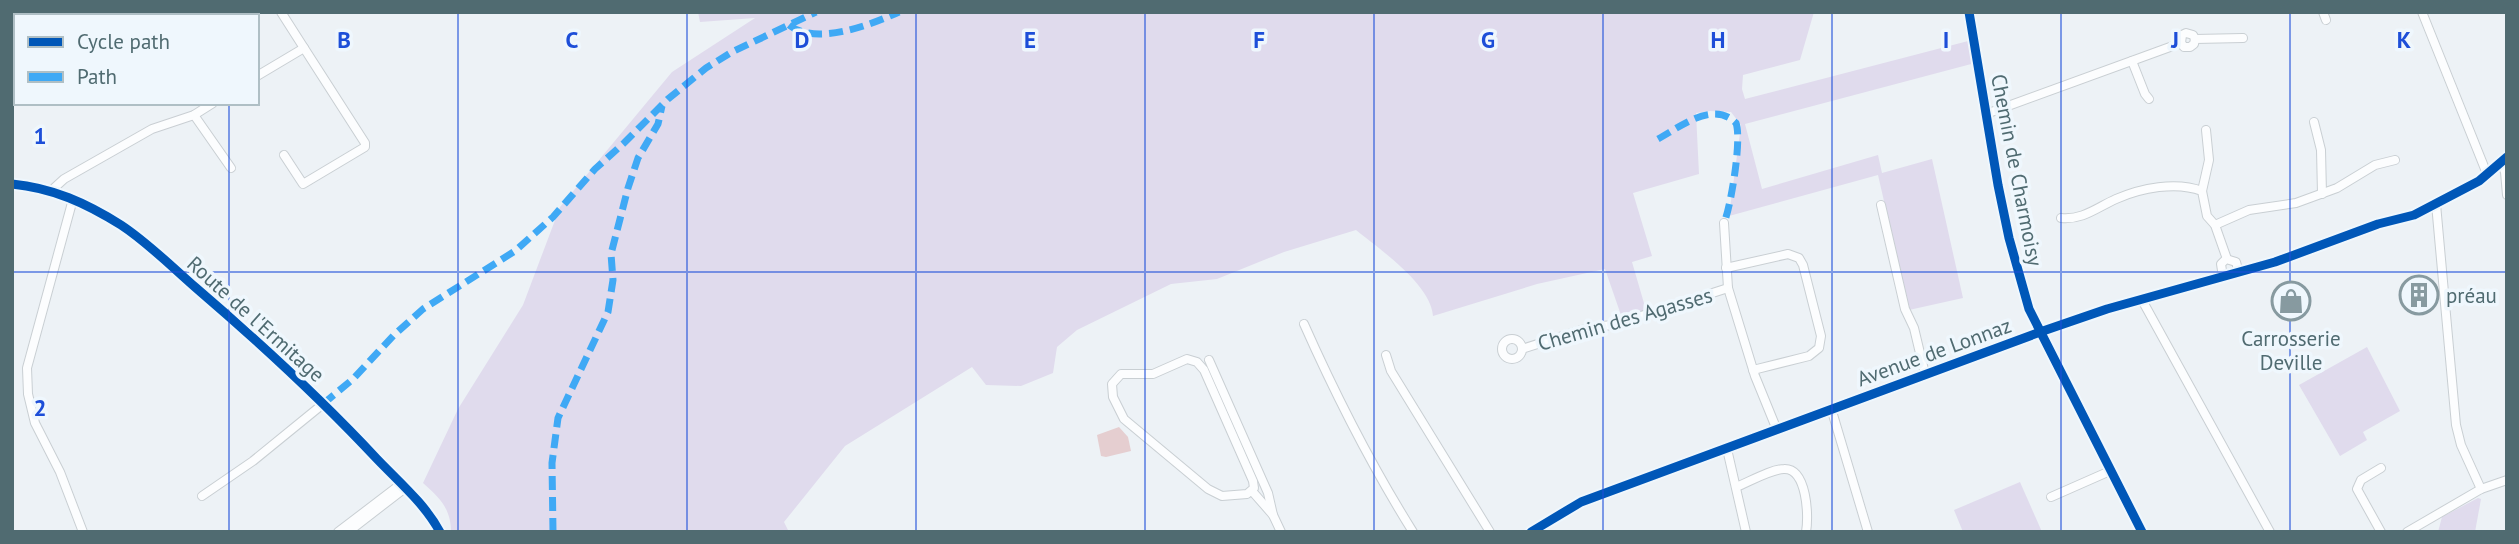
<svg xmlns="http://www.w3.org/2000/svg" width="2519" height="544" font-family="'PT Sans',sans-serif">
  <rect width="100%" height="100%" fill="#edf2f6"/>
  <g fill="#e0dbed">
    <path d="M 12,12 L 155,12 L 149,16 L 16,16 L 16,31 L 12,33 Z"/>
    <path d="M 698,12 L 1814,12 L 1800,60 L 1743,75 L 1742,89 L 1745,99 L 1972,40 L 1975,63 L 1745,124 L 1762,189 L 1878,155 L 1882,173 L 1932,159 L 1963,298 L 1909,310 L 1878,175 L 1729,216 L 1741,125 L 1731,112 L 1710,111 L 1696,113 L 1699,174 L 1633,193 L 1652,256 L 1632,262 L 1646,310 L 1622,318 L 1605,269 L 1537,284 L 1433,316 C 1431,284 1379,249 1356,230 L 1284,252 L 1217,279 L 1171,284 L 1077,330 L 1057,347 L 1053,373 L 1021,386 L 986,385 L 972,367 L 845,446 L 784,522 L 789,532 L 451,532 C 451,509 440,498 423,483 L 458,409 L 523,305 L 560,207 L 672,72 L 755,18 L 700,22 Z"/>
    <path d="M 2367,347 L 2400,411 L 2363,432 L 2367,440 L 2340,456 L 2299,385 Z"/>
    <path d="M 2020,482 L 2042,532 L 1963,532 L 1954,510 Z"/>
    <path d="M 2478,498 L 2481,499 L 2475,532 L 2438,532 L 2442,517 Z"/>
  </g>
  <path fill="#e5ced0" d="M 1119,427 L 1128,437 L 1131,451 L 1106,457 L 1101,456 L 1097,435 Z"/>
  <g fill="none" stroke-linecap="round" stroke-linejoin="round">
    <defs>
      <g id="street">
        <path d="M 1969,12 L 1998,185 L 2009,238 L 2029,309 L 2142,532"/>
        <path d="M 2323,12 L 2326,20"/>
        <path d="M 2422,12 L 2487,174"/>
        <path d="M 2181,43 L 2182,35 L 2186,33 L 2193,35 L 2195,39 L 2243,38"/>
        <path d="M 2132,61 L 2145,94 L 2149,99"/>
        <path d="M 257,76 L 304,48 L 281,12"/>
        <path d="M 12,87 L 16,85"/>
        <path d="M 1986,114 L 2181,43 L 2184,47 L 2190,47 L 2194,44 L 2195,39"/>
        <path d="M 194,115 L 231,168"/>
        <path d="M 2314,122 L 2321,150 L 2322,194"/>
        <path d="M 284,155 L 303,184 L 365,147 L 365,143 L 304,48"/>
        <path d="M 2501,163 L 2505,172 L 2507,195"/>
        <path d="M 12,184 C 53,188 86,203 121,225 C 147,242 171,266 195,287 C 258,341 320,398 377,459 C 399,482 425,504 440,532"/>
        <path d="M 52,190 L 64,179 L 152,129 L 194,115 L 213,103"/>
        <path d="M 2202,191 L 2209,160 L 2206,130"/>
        <path d="M 73,199 L 27,368 L 28,394 L 35,423 L 60,472 L 83,532"/>
        <path d="M 2436,204 L 2456,425 L 2461,445 L 2481,489"/>
        <path d="M 1881,205 L 1905,309 L 1914,328 L 1925,374"/>
        <path d="M 2061,218 C 2083,220 2096,208 2116,199 C 2141,188 2176,181 2202,191 L 2207,216 L 2215,225 L 2227,259"/>
        <path d="M 1724,223 L 1728,288 L 1755,376 L 1777,430"/>
        <path d="M 2215,225 L 2249,210 L 2296,203 L 2337,188 L 2375,165 L 2395,160"/>
        <path d="M 1726,268 L 1788,254 L 1799,258 L 1803,265 L 1821,336 L 1819,348 L 1809,356 L 1753,370"/>
        <path d="M 2223,277 L 2221,264 L 2226,259 L 2236,262 L 2239,273"/>
        <path d="M 2142,300 L 2270,532"/>
        <path d="M 1304,324 C 1336,396 1371,465 1413,532"/>
        <circle cx="1512" cy="349" r="10"/>
        <path d="M 1522,349 L 1591,327 L 1613,325 L 1728,288"/>
        <path d="M 1386,355 L 1391,371 L 1490,532"/>
        <path d="M 1187,359 L 1197,362 L 1204,370 L 1253,481 L 1254,488 L 1247,494 L 1222,496 L 1208,489 L 1124,419 L 1113,397 L 1112,384 L 1121,374 L 1153,374 Z"/>
        <path d="M 1209,360 L 1268,493 L 1273,515"/>
        <path d="M 1831,408 L 1868,532"/>
        <path d="M 1727,449 L 1746,532"/>
        <path d="M 1736,487 C 1749,482 1771,469 1784,469 C 1807,468 1809,516 1806,532"/>
        <path d="M 1252,491 L 1273,515 L 1281,532"/>
        <path d="M 202,496 L 253,461 L 323,404"/>
        <path d="M 2051,497 L 2110,471"/>
        <path d="M 338,532 L 401,484"/>
        <path d="M 348,532 L 405,488"/>
        <path d="M 1531,532 L 1581,502 L 2043,331 L 2107,309 L 2275,262 L 2378,224 L 2414,215 L 2479,181 L 2507,157"/>
        <path d="M 2381,532 L 2357,489 L 2361,480 L 2381,468"/>
        <path d="M 2407,532 L 2481,489 L 2507,480"/>
      </g>
    </defs>
    <use href="#street" stroke="#c9cfd3" stroke-width="10"/>
    <use href="#street" stroke="#fcfdfe" stroke-width="8"/>
    <g stroke="#3fa9f5" stroke-width="7" stroke-dasharray="14 7" stroke-linecap="butt">
      <path d="M 789,25 C 815,46 871,25 899,12"/>
      <path d="M 1658,139 C 1680,127 1713,100 1736,123 C 1742,139 1731,206 1724,223"/>
      <path d="M 323,404 L 353,379 L 394,335 L 423,309 L 515,251 L 553,217 L 595,169 L 624,143 L 668,99 L 706,68 L 732,52 L 816,12"/>
      <path d="M 553,532 L 552,463 L 558,418 L 608,312 L 613,280 L 611,254 L 628,188 L 638,158 L 658,124 L 662,106"/>
    </g>
    <defs>
      <g id="cycleway">
        <path d="M 1969,12 L 1998,185 L 2009,238 L 2029,309 L 2142,532"/>
        <path d="M 12,184 C 53,188 86,203 121,225 C 147,242 171,266 195,287 C 258,341 320,398 377,459 C 399,482 425,504 440,532"/>
        <path d="M 1531,532 L 1581,502 L 2043,331 L 2107,309 L 2275,262 L 2378,224 L 2414,215 L 2479,181 L 2507,157"/>
      </g>
    </defs>
    <use href="#cycleway" stroke="#eff7fd" stroke-width="13"/>
    <use href="#cycleway" stroke="#0057b8" stroke-width="9"/>
  </g>
  <path fill="none" stroke="#1d4ed8" stroke-width="2" stroke-opacity="0.55" d="M 229,12 L 229,16M 458,12 L 458,532M 687,12 L 687,532M 916,12 L 916,532M 1145,12 L 1145,532M 1374,12 L 1374,532M 1603,12 L 1603,532M 1832,12 L 1832,532M 2061,12 L 2061,532M 2290,12 L 2290,532M 229,103 L 229,532M 12,272 L 2507,272"/>
  <defs>
    <symbol id="building-ring" viewBox="-11 -11 22 22"><circle r="9.5" fill="#eff7fd" stroke="#879aa0" stroke-width="1.5"/><path d="M-4-6H4V6H1V3H-1V6H-4ZM-2.5-4.3h1.7v1.8h-1.7ZM.8-4.3h1.7v1.8H.8ZM-2.5-1h1.7V.8h-1.7ZM.8-1h1.7V.8H.8Z" fill="#879aa0"/></symbol>
    <symbol id="shop-ring" viewBox="-11 -11 22 22"><circle r="9.5" fill="#eff7fd" stroke="#879aa0" stroke-width="1.5"/><path d="M-5-2.5h2.3a2.7 3.5 0 0 1 5.4 0H5L5.5 6h-11ZM-1.5-2.5h3a1.5 2.3 0 0 0-3 0Z" fill="#879aa0"/></symbol>
  </defs>
  <g fill-rule="evenodd">
    <use href="#building-ring" x="2397" y="273" width="44" height="44"/>
    <use href="#shop-ring" x="2269" y="279" width="44" height="44"/>
  </g>
  <g text-anchor="middle" dominant-baseline="central" stroke-width="7" stroke-linejoin="round" paint-order="stroke">
    <g font-size="21" fill="#506b71" stroke="#eff7fd">
      <text transform="translate(2017 170) rotate(79)">Chemin de Charmoisy</text>
      <text transform="translate(256 319) rotate(42)">Route de l'Ermitage</text>
      <text transform="translate(1625 319) rotate(-16)">Chemin des Agasses</text>
      <text transform="translate(1934 352) rotate(-20)">Avenue de Lonnaz</text>
    </g>
    <g font-size="21" fill="#506b71" stroke="#eff7fd" text-anchor="start">
      <text x="2446" y="295">préau</text>
      <text x="2291" y="338" text-anchor="middle">Carrosserie<tspan x="2291" dy="24">Deville</tspan></text>
    </g>
  </g>
  <g font-size="23" text-anchor="middle" font-weight="bold" fill="#1d4ed8" stroke="#eff7fd" stroke-width="7" stroke-linejoin="round" paint-order="stroke">
    <text x="344" y="48">B</text>
    <text x="572" y="48">C</text>
    <text x="802" y="48">D</text>
    <text x="1030" y="48">E</text>
    <text x="1259" y="48">F</text>
    <text x="1488" y="48">G</text>
    <text x="1718" y="48">H</text>
    <text x="1946" y="48">I</text>
    <text x="2175" y="48">J</text>
    <text x="2404" y="48">K</text>
    <text x="40" y="144">1</text>
    <text x="40" y="416">2</text>
  </g>
  <rect width="2519" height="544" fill="none" stroke="#506b71" stroke-width="28"/>
  <rect x="14" y="14" width="245" height="91" fill="#eff7fd" stroke="#afbfc5" stroke-width="2"/>
  <rect x="28" y="37" width="35" height="10" fill="#0057b8" stroke="#afbfc5" stroke-width="2"/>
  <text x="77" y="49" font-size="21" fill="#506b71">Cycle path</text>
  <rect x="28" y="72" width="35" height="10" fill="#3fa9f5" stroke="#afbfc5" stroke-width="2"/>
  <text x="77" y="84" font-size="21" fill="#506b71">Path</text>
</svg>
